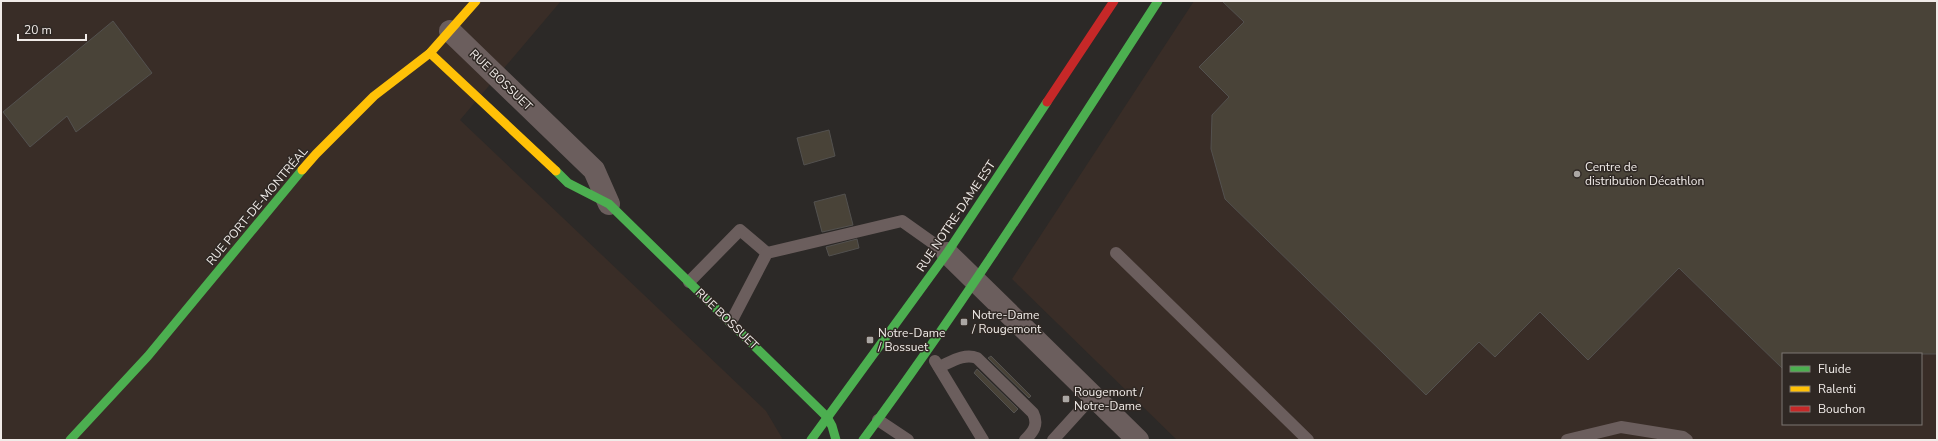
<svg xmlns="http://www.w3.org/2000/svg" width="1938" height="441" font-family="'Nunito Sans',sans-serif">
  <rect width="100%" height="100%" fill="#2c2927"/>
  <g fill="#392d27" fill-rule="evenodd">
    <path d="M 1,1 L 561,1 L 460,120 L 766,411 L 782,438 L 781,440 L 1,440 Z"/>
    <path d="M 1194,1 L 1937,1 L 1937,440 L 1177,440 L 1012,279 ZM 1783,354 L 1921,354 L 1921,424 L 1783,424 Z"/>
  </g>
  <g fill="#494338" stroke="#53514f">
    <path d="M 1222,1 L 1937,1 L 1937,354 L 1783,354 L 1783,369 L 1679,268 L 1588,360 L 1540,312 L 1495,357 L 1479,342 L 1426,395 L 1225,199 L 1211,149 L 1212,115 L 1229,97 L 1199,67 L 1244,22 Z"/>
    <path d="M 113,21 L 152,73 L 76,132 L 67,116 L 30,147 L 3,112 Z"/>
    <path d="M 829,130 L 835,156 L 804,165 L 797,138 Z"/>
    <path d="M 845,194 L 853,225 L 822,232 L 814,202 Z"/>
    <path d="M 857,239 L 859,248 L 829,256 L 826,247 Z"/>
    <path d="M 991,356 L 1031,396 L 1029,398 L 988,358 Z"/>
    <path d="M 977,369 L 1018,409 L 1014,413 L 974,373 Z"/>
  </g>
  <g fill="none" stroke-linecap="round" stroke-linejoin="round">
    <g stroke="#6b5e5d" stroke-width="12">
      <path d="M 1116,253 L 1308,440"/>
      <path d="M 689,282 L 740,230 L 767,253"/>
      <path d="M 731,322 L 767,253 L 902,221 L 947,253"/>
      <path d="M 935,361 L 983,440"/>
      <path d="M 939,367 C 951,362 964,353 977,358 L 1033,413 C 1039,425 1033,432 1025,440"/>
      <path d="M 878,420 L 908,440"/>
      <path d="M 1053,440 L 1093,396"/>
      <path d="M 1567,440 L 1621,427 L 1683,437 L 1687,440"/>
    </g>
    <g stroke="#6b5e5d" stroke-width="22">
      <path d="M 450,31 L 594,170 L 609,204"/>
      <path d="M 947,253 L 1138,440"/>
    </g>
    <g stroke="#4caf50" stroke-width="9">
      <path d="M 556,171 L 568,183 L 609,204 L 827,417 L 832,426 L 836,440"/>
      <path d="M 70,440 L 148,356 L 302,170"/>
      <path d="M 811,440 L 947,253 L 1047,102"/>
      <path d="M 863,440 C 968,298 1062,149 1158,1"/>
    </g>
    <g stroke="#ffc107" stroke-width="9">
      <path d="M 430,53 L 556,171"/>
      <path d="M 302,170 L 316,154 L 374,96 L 430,53 L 476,1"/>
    </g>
    <path stroke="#c62828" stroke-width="9" d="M 1047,102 L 1114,1"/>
  </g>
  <g fill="#aba7a4" stroke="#2f2824" stroke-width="1.5">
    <circle cx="1577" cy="174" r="4"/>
    <rect x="960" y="318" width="8" height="8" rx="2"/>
    <rect x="866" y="336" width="8" height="8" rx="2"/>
    <rect x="1062" y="395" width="8" height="8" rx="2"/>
  </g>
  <g text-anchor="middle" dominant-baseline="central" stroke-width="3" stroke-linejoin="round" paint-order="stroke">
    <g font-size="12" fill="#f0ebe8" stroke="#2f2824">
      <text transform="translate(501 80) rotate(44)">RUE BOSSUET</text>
      <text transform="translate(257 206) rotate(-50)">RUE PORT-DE-MONTRÉAL</text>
      <text transform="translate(956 216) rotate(-56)">RUE NOTRE-DAME EST</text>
      <text transform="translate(727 319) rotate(44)">RUE BOSSUET</text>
    </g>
    <g font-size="12" fill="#f0ebe8" stroke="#2f2824" text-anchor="start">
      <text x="1585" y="167">Centre de<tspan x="1585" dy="14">distribution Décathlon</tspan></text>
      <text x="972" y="315">Notre-Dame<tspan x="972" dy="14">/ Rougemont</tspan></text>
      <text x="878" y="333">Notre-Dame<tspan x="878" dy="14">/ Bossuet</tspan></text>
      <text x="1074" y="392">Rougemont /<tspan x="1074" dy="14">Notre-Dame</tspan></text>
    </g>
  </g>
  <rect width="1938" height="441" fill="none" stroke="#f0ebe8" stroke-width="4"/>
  <rect x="1782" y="353" width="140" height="72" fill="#2f2824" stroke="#7c7672"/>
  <rect x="1790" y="366" width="20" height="6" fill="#4caf50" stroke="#7c7672"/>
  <text x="1818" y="373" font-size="12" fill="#f0ebe8">Fluide</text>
  <rect x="1790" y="386" width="20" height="6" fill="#ffc107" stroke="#7c7672"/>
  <text x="1818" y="393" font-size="12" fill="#f0ebe8">Ralenti</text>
  <rect x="1790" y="406" width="20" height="6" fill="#c62828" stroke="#7c7672"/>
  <text x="1818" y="413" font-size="12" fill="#f0ebe8">Bouchon</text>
  <path d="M18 34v6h68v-6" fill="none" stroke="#f0ebe8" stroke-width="2"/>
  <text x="24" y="34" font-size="12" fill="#f0ebe8" stroke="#2f2824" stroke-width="3" paint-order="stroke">20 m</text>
</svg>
